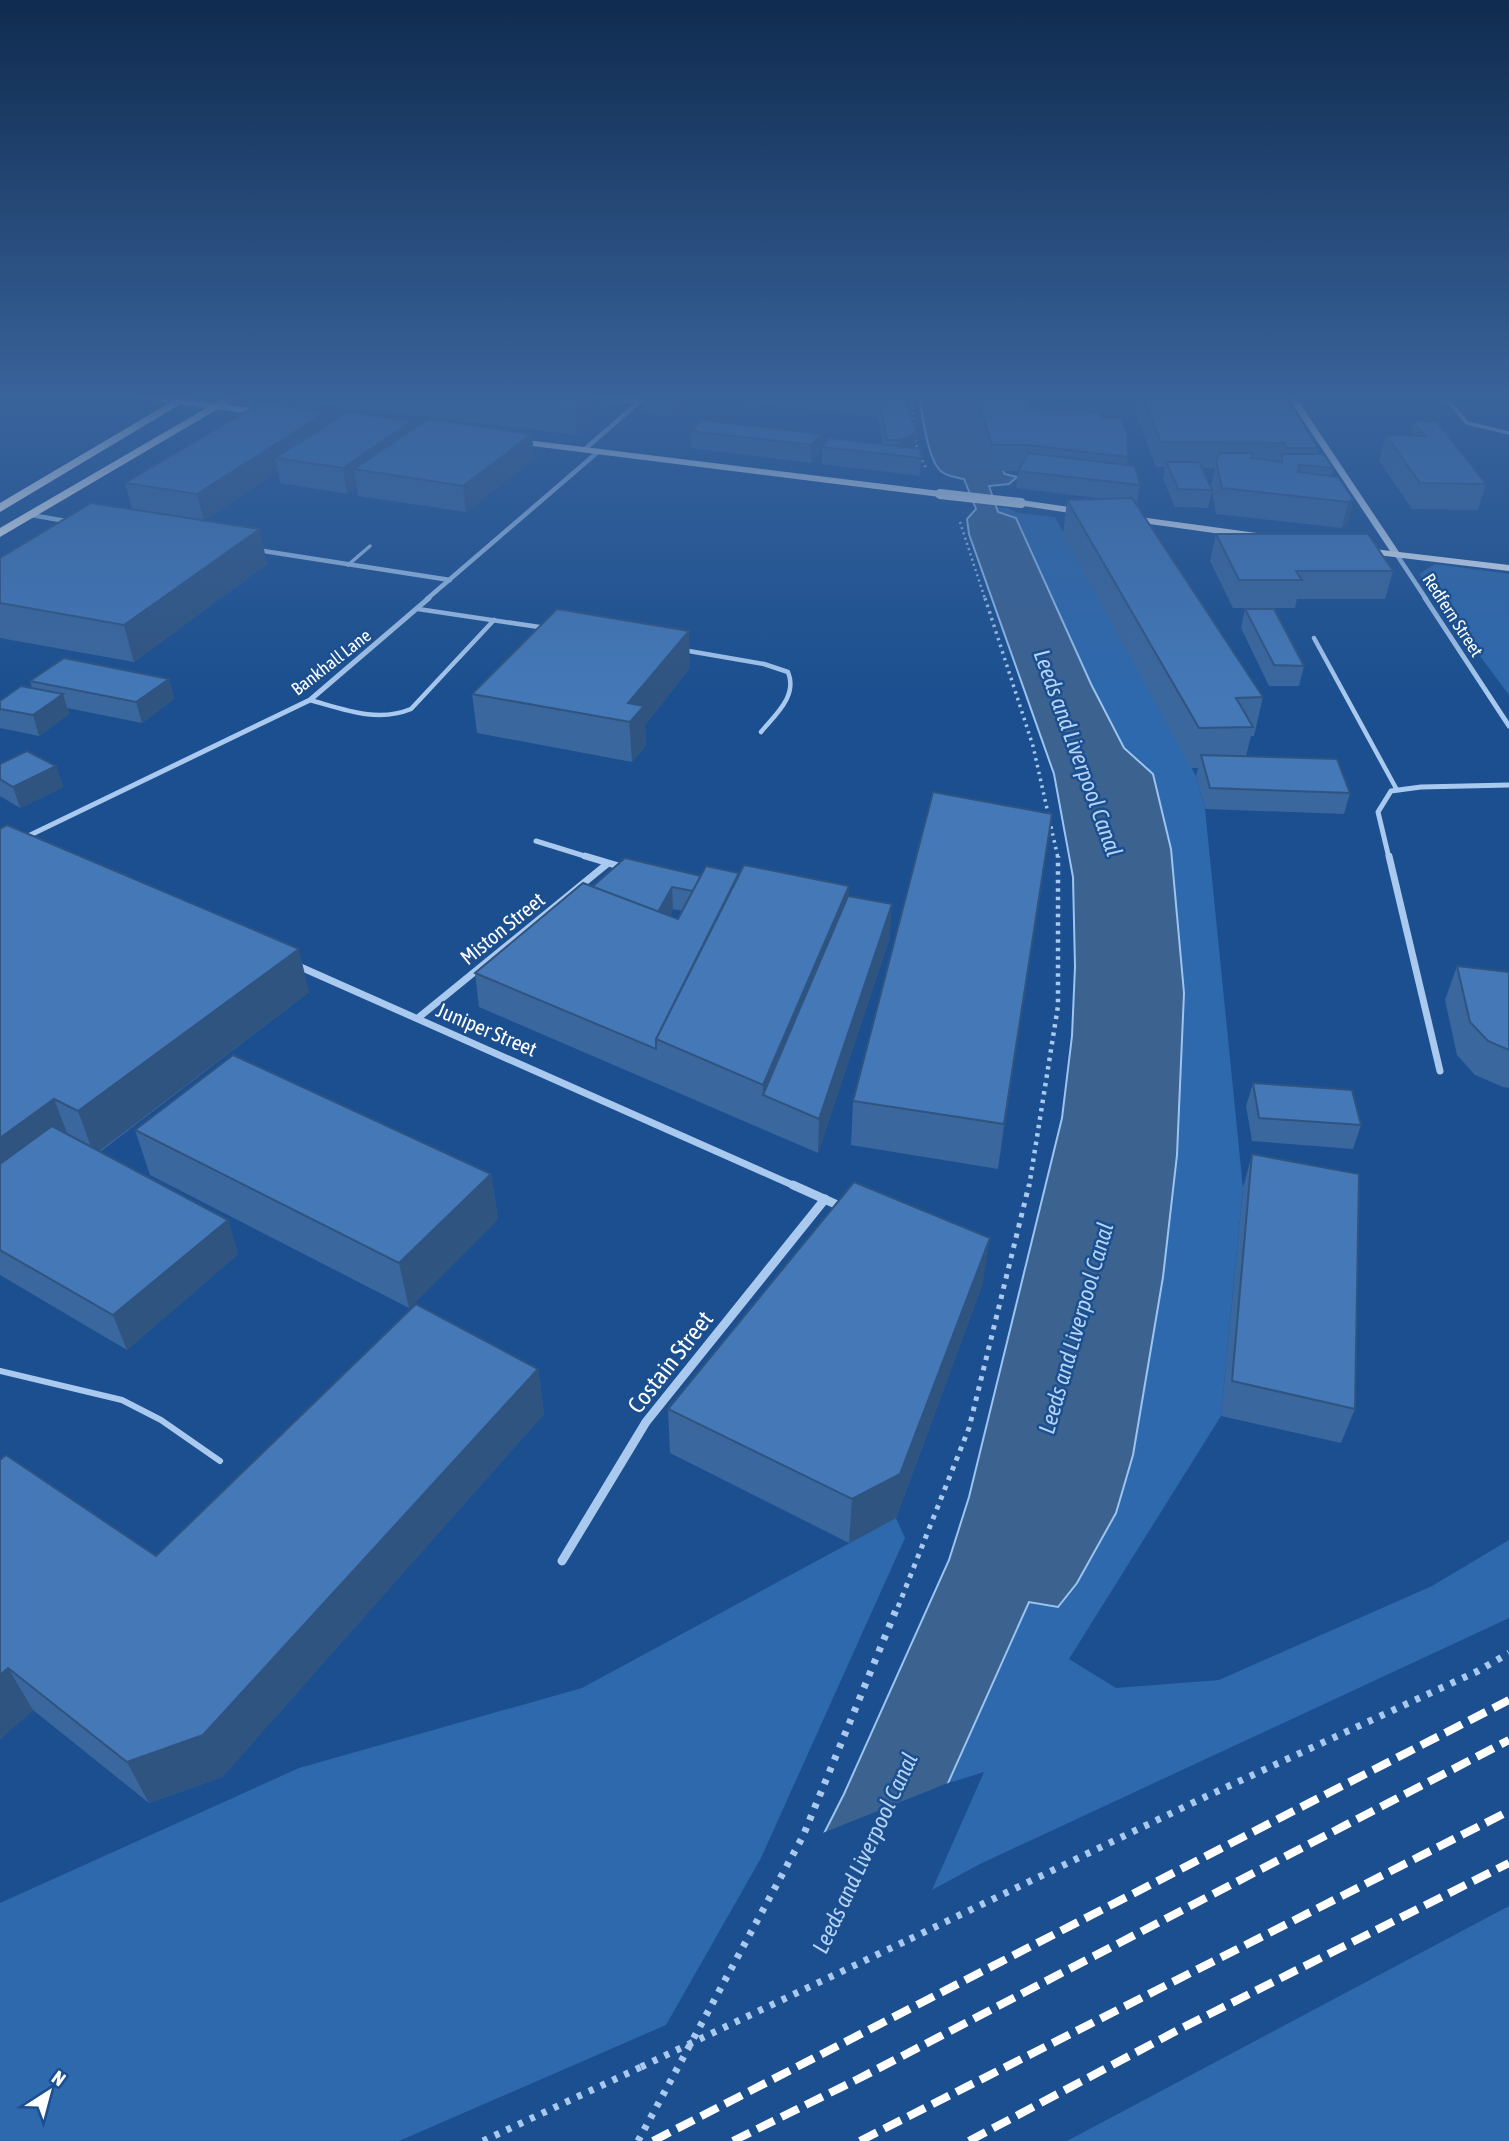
<svg xmlns="http://www.w3.org/2000/svg" width="1509" height="2141" font-family="'Asap Condensed',sans-serif">
  <rect width="100%" height="100%" fill="#1b4f8f"/>
  <g fill="#2e69ad">
    <path d="M 996,507 L 1008,508 L 1018,513 L 1055,517 L 1196,776 L 1205,809 L 1243,1188 L 1221,1416 L 1069,1659 L 1116,1688 L 1219,1680 L 1432,1586 L 1509,1540 L 1509,1618 L 980,1864 L 932,1890 L 984,1772 L 949,1783 L 1029,1601 L 1058,1607 L 1077,1583 L 1117,1513 L 1133,1455 L 1163,1277 L 1177,1155 L 1184,993 L 1171,849 L 1153,774 L 1124,748 Z"/>
    <path d="M 1435,564 L 1509,574 L 1509,695 L 1419,574 Z"/>
    <path d="M 896,1518 L 905,1538 L 761,1858 L 666,2025 L 399,2141 L 0,2141 L 0,1903 L 299,1768 L 582,1688 Z"/>
    <path d="M 1509,1906 L 1509,2141 L 1067,2141 Z"/>
  </g>
  <path fill="#3c6290" stroke="#9cc4f0" stroke-width="2" d="M 919,396 L 980,396 L 1003,471 L 1005,474 L 1017,477 L 1009,484 L 989,486 L 998,512 L 1016,518 L 1091,684 L 1124,748 L 1153,774 L 1171,849 L 1184,993 L 1177,1155 L 1163,1277 L 1133,1455 L 1116,1513 L 1077,1583 L 1058,1607 L 1029,1602 L 788,2141 L 668,2141 L 844,1794 L 949,1560 L 969,1497 L 1062,1118 L 1072,1036 L 1075,967 L 1073,877 L 1054,774 L 969,534 L 967,519 L 976,509 L 964,479 C 955,477 944,476 938,468 C 926,451 923,416 919,396 Z"/>
  <path fill="#1b4f8f" d="M 953,1781 L 792,2141 L 665,2141 L 820,1834 Z"/>
  <g fill="none" stroke-linecap="round" stroke-linejoin="round">
    <g stroke="#a9c9ee" stroke-width="2.5" stroke-dasharray="2 3.5" stroke-linecap="butt">
      <path d="M 910,396 L 917,449 L 926,468"/>
      <path d="M 960,522 L 985,599"/>
    </g>
    <path stroke="#a9c9ee" stroke-width="3.5" stroke-dasharray="2.5 4.5" stroke-linecap="butt" d="M 985,598 L 1033,746 L 1058,858"/>
    <path stroke="#a9c9ee" stroke-width="4.5" stroke-dasharray="3.5 5" stroke-linecap="butt" d="M 1029,1187 L 1058,1006 L 1058,856"/>
    <path stroke="#a9c9ee" stroke-width="5" stroke-dasharray="4.5 6" stroke-linecap="butt" d="M 898,1607 L 969,1428 L 1029,1185"/>
    <g stroke="#a9c9ee" stroke-width="7" stroke-dasharray="5 8" stroke-linecap="butt">
      <path d="M 910,1939 L 1205,1797 L 1478,1671 L 1509,1653"/>
      <path d="M 483,2141 L 641,2067"/>
      <path d="M 638,2141 L 803,1836 L 898,1605"/>
    </g>
    <g stroke="#a9c9ee" stroke-width="3.5">
      <path d="M 1444,396 L 1467,423 L 1509,433"/>
      <path d="M 348,565 L 370,546"/>
    </g>
    <g stroke="#a9c9ee" stroke-width="4.5">
      <path d="M 418,609 L 546,628"/>
      <path d="M 1314,638 L 1397,790"/>
      <path d="M 683,650 L 764,664 L 788,672 C 798,696 775,715 761,732"/>
      <path d="M 310,700 C 343,709 377,723 411,709 L 494,620"/>
    </g>
    <path stroke="#a9c9ee" stroke-width="6" d="M 0,1371 L 122,1400 L 161,1420 L 220,1461"/>
    <g stroke="#a9c9ee" stroke-width="4.5">
      <path d="M 586,396 L 639,402"/>
      <path d="M 585,449 L 646,396"/>
      <path d="M 31,515 L 72,522"/>
      <path d="M 257,550 L 450,580"/>
      <path d="M 1397,555 L 1426,599"/>
      <path d="M 427,599 L 599,451"/>
    </g>
    <g stroke="#a9c9ee" stroke-width="5">
      <path d="M 1425,598 L 1509,726"/>
      <path d="M 24,838 L 310,700 L 429,598"/>
      <path d="M 536,841 L 591,858"/>
      <path d="M 1389,858 L 1378,812 L 1391,791 L 1421,787 L 1509,785"/>
    </g>
    <g stroke="#a9c9ee" stroke-width="7">
      <path d="M 585,856 L 622,867"/>
      <path d="M 1389,856 L 1440,1071"/>
      <path d="M 296,965 L 797,1187"/>
      <path d="M 418,1018 L 607,864"/>
    </g>
    <g stroke="#a9c9ee" stroke-width="9">
      <path d="M 793,1185 L 842,1207"/>
      <path d="M 562,1561 L 646,1422 L 825,1199"/>
    </g>
    <path fill="#d6e6fa" fill-rule="evenodd" d="M 1287,396 L 1295,396 L 1401,555 L 1400,557 L 1394,557 Z"/>
    <g fill="#f0f6ff" fill-rule="evenodd">
      <path d="M 120,396 L 149,396 L 268,410 L 273,413 L 268,416 Z"/>
      <path d="M 511,438 L 940,491 L 945,494 L 940,497 L 508,443 L 508,439 Z"/>
      <path d="M 1021,500 L 1090,510 L 1095,513 L 1090,516 L 1017,505 L 1017,501 Z"/>
      <path d="M 1125,515 L 1264,534 L 1269,537 L 1264,540 L 1121,520 L 1120,518 Z"/>
      <path d="M 1357,547 L 1509,565 L 1509,571 L 1353,552 L 1353,548 Z"/>
    </g>
    <g fill="#fff" fill-rule="evenodd">
      <path d="M 181,396 L 194,396 L 0,512 L 0,503 Z"/>
      <path d="M 227,396 L 240,396 L 0,537 L 0,528 Z"/>
    </g>
    <g stroke="#fff" stroke-width="8" stroke-dasharray="19 8" stroke-linecap="butt">
      <path d="M 653,2141 L 1509,1700"/>
      <path d="M 733,2141 L 860,2078 L 1509,1740"/>
      <path d="M 860,2141 L 1509,1811"/>
      <path d="M 969,2141 L 1180,2029 L 1509,1863"/>
    </g>
    <path stroke="#a9c9ee" stroke-width="7" stroke-dasharray="5 8" stroke-linecap="butt" d="M 641,2067 L 910,1939"/>
    <path stroke="#f0f6ff" stroke-width="10" d="M 940,494 L 1021,503"/>
  </g>
  <g fill="#3a679d" fill-rule="evenodd">
    <path d="M 261,396 L 593,396 L 595,420 L 577,435 Z"/>
    <path d="M 741,396 L 906,396 L 916,433 L 915,448 L 921,458 L 920,476 L 822,464 L 822,447 L 883,444 L 878,417 L 741,401 Z"/>
    <path d="M 969,396 L 1026,396 L 1031,410 L 1100,418 L 1128,457 L 1127,465 L 1140,485 L 1137,503 L 1135,503 L 1263,697 L 1254,736 L 1251,736 L 1246,756 L 1350,793 L 1344,814 L 1205,809 L 1196,776 L 1198,768 L 1191,768 L 1063,535 L 1067,500 L 1104,499 L 1016,488 L 1018,471 L 990,471 L 969,404 Z"/>
    <path d="M 1137,396 L 1286,396 L 1318,448 L 1317,454 L 1333,468 L 1331,476 L 1353,499 L 1347,525 L 1342,528 L 1216,514 L 1211,486 L 1215,468 L 1201,468 L 1212,490 L 1208,508 L 1175,507 L 1163,479 L 1165,467 L 1156,467 L 1135,412 Z"/>
    <path d="M 643,397 L 695,397 L 671,417 L 644,413 Z"/>
    <path d="M 1413,421 L 1486,484 L 1478,510 L 1412,509 L 1379,461 L 1386,435 L 1410,436 Z"/>
    <path d="M 328,424 L 413,429 L 532,434 L 534,459 L 466,512 L 358,496 L 357,487 L 347,494 L 280,483 L 278,471 L 204,520 L 267,564 L 134,662 L 0,638 L 0,558 L 132,509 L 125,483 Z"/>
    <path d="M 691,431 L 821,434 L 820,451 L 811,463 L 691,448 Z"/>
    <path d="M 1216,534 L 1393,571 L 1385,599 L 1297,599 L 1295,608 L 1233,608 L 1210,561 Z"/>
    <path d="M 1245,609 L 1304,666 L 1299,686 L 1269,686 L 1241,628 Z"/>
    <path d="M 690,668 L 645,725 L 646,745 L 632,762 L 477,733 L 472,694 Z"/>
    <path d="M 169,679 L 174,699 L 142,723 L 67,708 L 69,714 L 39,736 L 0,728 L 0,701 L 32,688 L 30,681 Z"/>
    <path d="M 0,764 L 56,766 L 63,787 L 20,808 L 0,796 Z"/>
    <path d="M 1052,814 L 998,1169 L 851,1145 L 853,1101 Z"/>
    <path d="M 0,829 L 309,992 L 100,1152 L 228,1220 L 238,1254 L 127,1350 L 0,1275 Z"/>
    <path d="M 739,873 L 849,886 L 848,896 L 890,937 L 818,1153 L 479,1007 L 475,973 L 592,887 L 701,876 ZM 673,909 L 683,911 L 678,919 L 670,916 Z"/>
    <path d="M 1457,966 L 1509,972 L 1509,1088 L 1503,1087 L 1475,1075 L 1457,1055 L 1445,1000 Z"/>
    <path d="M 1253,1083 L 1361,1125 L 1353,1149 L 1252,1141 L 1246,1106 Z"/>
    <path d="M 135,1130 L 491,1174 L 498,1219 L 409,1308 L 150,1175 Z"/>
    <path d="M 1252,1154 L 1355,1409 L 1341,1443 L 1221,1416 L 1243,1188 Z"/>
    <path d="M 983,1283 L 896,1518 L 849,1543 L 670,1453 L 668,1409 Z"/>
    <path d="M 538,1369 L 544,1414 L 222,1777 L 149,1803 L 33,1710 L 0,1739 L 0,1460 L 156,1556 Z"/>
  </g>
  <g fill="#305480">
    <path d="M 593,396 L 595,420 L 577,435 L 576,411 Z"/>
    <path d="M 676,396 L 695,397 L 671,417 L 670,400 Z"/>
    <path d="M 326,412 L 330,437 L 275,458 L 278,471 L 204,520 L 197,494 Z"/>
    <path d="M 412,421 L 415,446 L 354,469 L 357,487 L 347,494 L 343,468 Z"/>
    <path d="M 916,433 L 915,451 L 899,457 L 900,440 Z"/>
    <path d="M 532,434 L 534,459 L 466,512 L 463,486 Z"/>
    <path d="M 821,434 L 820,451 L 811,463 L 811,445 Z"/>
    <path d="M 1353,499 L 1347,525 L 1342,528 L 1348,502 Z"/>
    <path d="M 260,529 L 267,564 L 134,662 L 124,625 Z"/>
    <path d="M 689,631 L 690,668 L 645,725 L 646,745 L 632,762 L 628,703 Z"/>
    <path d="M 169,679 L 174,699 L 142,723 L 136,702 Z"/>
    <path d="M 63,694 L 69,714 L 39,736 L 33,715 Z"/>
    <path d="M 56,766 L 63,787 L 20,808 L 13,787 Z"/>
    <path d="M 1052,814 L 1046,855 L 998,1169 L 1004,1124 Z"/>
    <path d="M 849,886 L 847,928 L 763,1095 L 763,1085 Z"/>
    <path d="M 672,887 L 673,909 L 655,943 L 654,920 Z"/>
    <path d="M 892,904 L 890,937 L 818,1153 L 819,1119 Z"/>
    <path d="M 299,949 L 309,992 L 94,1155 L 78,1111 Z"/>
    <path d="M 54,1099 L 71,1143 L 0,1197 L 0,1138 Z"/>
    <path d="M 491,1174 L 498,1219 L 409,1308 L 399,1263 Z"/>
    <path d="M 228,1220 L 238,1254 L 127,1350 L 113,1315 Z"/>
    <path d="M 990,1238 L 983,1283 L 896,1518 L 849,1543 L 852,1499 Z"/>
    <path d="M 538,1369 L 544,1414 L 222,1777 L 149,1803 L 127,1762 Z"/>
    <path d="M 8,1668 L 33,1710 L 0,1739 L 0,1675 Z"/>
  </g>
  <g fill="#4478b7" stroke="#305480" stroke-width="2">
    <path d="M 456,396 L 593,396 L 576,411 Z"/>
    <path d="M 644,396 L 676,396 L 670,400 L 643,397 Z"/>
    <path d="M 842,396 L 906,396 L 916,433 L 900,440 L 887,440 L 879,400 Z"/>
    <path d="M 976,396 L 1026,396 L 1031,410 L 1099,412 L 1100,418 L 1121,418 L 1127,433 L 1128,457 L 1029,445 L 992,445 Z"/>
    <path d="M 1142,396 L 1286,396 L 1318,448 L 1287,448 L 1284,443 L 1161,442 Z"/>
    <path d="M 260,403 L 326,412 L 197,494 L 125,483 Z"/>
    <path d="M 348,412 L 412,421 L 343,468 L 275,458 Z"/>
    <path d="M 428,419 L 532,434 L 463,486 L 354,469 Z"/>
    <path d="M 702,420 L 821,434 L 811,445 L 691,431 Z"/>
    <path d="M 1413,421 L 1437,422 L 1486,484 L 1420,483 L 1386,435 L 1425,436 Z"/>
    <path d="M 829,438 L 920,449 L 921,458 L 822,447 Z"/>
    <path d="M 1028,453 L 1135,466 L 1140,485 L 1018,471 Z"/>
    <path d="M 1220,453 L 1253,453 L 1252,458 L 1282,462 L 1282,454 L 1323,454 L 1333,468 L 1299,465 L 1298,472 L 1338,477 L 1353,499 L 1348,502 L 1222,488 L 1216,461 Z"/>
    <path d="M 1166,462 L 1199,462 L 1212,490 L 1178,489 Z"/>
    <path d="M 1132,498 L 1263,697 L 1236,698 L 1253,727 L 1199,728 L 1067,500 Z"/>
    <path d="M 91,503 L 260,529 L 124,625 L 0,603 L 0,558 Z"/>
    <path d="M 1216,534 L 1368,534 L 1393,571 L 1296,571 L 1302,580 L 1239,580 Z"/>
    <path d="M 557,609 L 689,631 L 628,703 L 644,706 L 630,722 L 472,694 Z"/>
    <path d="M 1245,609 L 1274,609 L 1304,666 L 1274,665 Z"/>
    <path d="M 64,658 L 169,679 L 136,702 L 30,681 Z"/>
    <path d="M 21,686 L 63,694 L 33,715 L 0,709 L 0,701 Z"/>
    <path d="M 27,751 L 56,766 L 13,787 L 0,779 L 0,764 Z"/>
    <path d="M 1201,755 L 1337,759 L 1350,793 L 1210,788 Z"/>
    <path d="M 933,792 L 1052,814 L 1004,1124 L 853,1101 Z"/>
    <path d="M 7,825 L 299,949 L 78,1111 L 54,1099 L 0,1138 L 0,829 Z"/>
    <path d="M 625,858 L 701,876 L 693,891 L 672,887 L 658,912 L 592,887 Z"/>
    <path d="M 744,865 L 849,886 L 763,1085 L 656,1039 Z"/>
    <path d="M 706,866 L 739,873 L 656,1039 L 656,1049 L 475,973 L 583,883 L 678,919 Z"/>
    <path d="M 848,896 L 892,904 L 819,1119 L 763,1095 Z"/>
    <path d="M 1457,966 L 1509,972 L 1509,1050 L 1488,1041 L 1470,1022 Z"/>
    <path d="M 233,1055 L 491,1174 L 399,1263 L 135,1130 Z"/>
    <path d="M 1253,1083 L 1352,1090 L 1361,1125 L 1259,1118 Z"/>
    <path d="M 52,1126 L 228,1220 L 113,1315 L 0,1250 L 0,1164 Z"/>
    <path d="M 1252,1154 L 1359,1174 L 1355,1409 L 1232,1381 Z"/>
    <path d="M 854,1182 L 990,1238 L 900,1474 L 852,1499 L 668,1409 Z"/>
    <path d="M 416,1304 L 538,1369 L 203,1735 L 127,1762 L 8,1668 L 0,1675 L 0,1460 L 6,1455 L 156,1556 Z"/>
  </g>
  <linearGradient id="sky" x2="0" y2="1"><stop stop-color="#0f2b4f"/><stop offset="0.57" stop-color="#39639b"/><stop offset="1" stop-color="#39639b" stop-opacity="0"/></linearGradient>
  <rect width="1509" height="696" fill="url(#sky)"/>
  <g text-anchor="middle" dominant-baseline="central" stroke-width="5" stroke-linejoin="round" paint-order="stroke">
    <g font-size="18" fill="#fff" stroke="#1b4f8f">
      <text transform="translate(1453 615) rotate(57)">Redfern Street</text>
      <text transform="translate(331 662) rotate(-38)">Bankhall Lane</text>
    </g>
    <g font-size="21" fill="#fff" stroke="#1b4f8f">
      <text transform="translate(502 928) rotate(-39)">Miston Street</text>
      <text transform="translate(487 1029) rotate(23)">Juniper Street</text>
    </g>
    <g font-size="23" font-style="italic" fill="#b5d3f5" stroke="#1b4f8f">
      <text transform="translate(1078 753) rotate(70)">Leeds and Liverpool Canal</text>
      <text transform="translate(1076 1328) rotate(-74)">Leeds and Liverpool Canal</text>
      <text transform="translate(865 1853) rotate(-65)">Leeds and Liverpool Canal</text>
    </g>
    <g font-size="24" fill="#fff" stroke="#1b4f8f">
      <text transform="translate(670 1362) rotate(-52)">Costain Street</text>
    </g>
  </g>
  <g transform="translate(49 2092) rotate(36)" stroke="#1b4f8f" stroke-width="5" paint-order="stroke">
  <path d="M0-5L12 26L0 18L-12 26Z" fill="#ffffff"/>
  <text y="-10" font-size="19" font-weight="bold" text-anchor="middle" fill="#ffffff">N</text>
  </g>
</svg>
